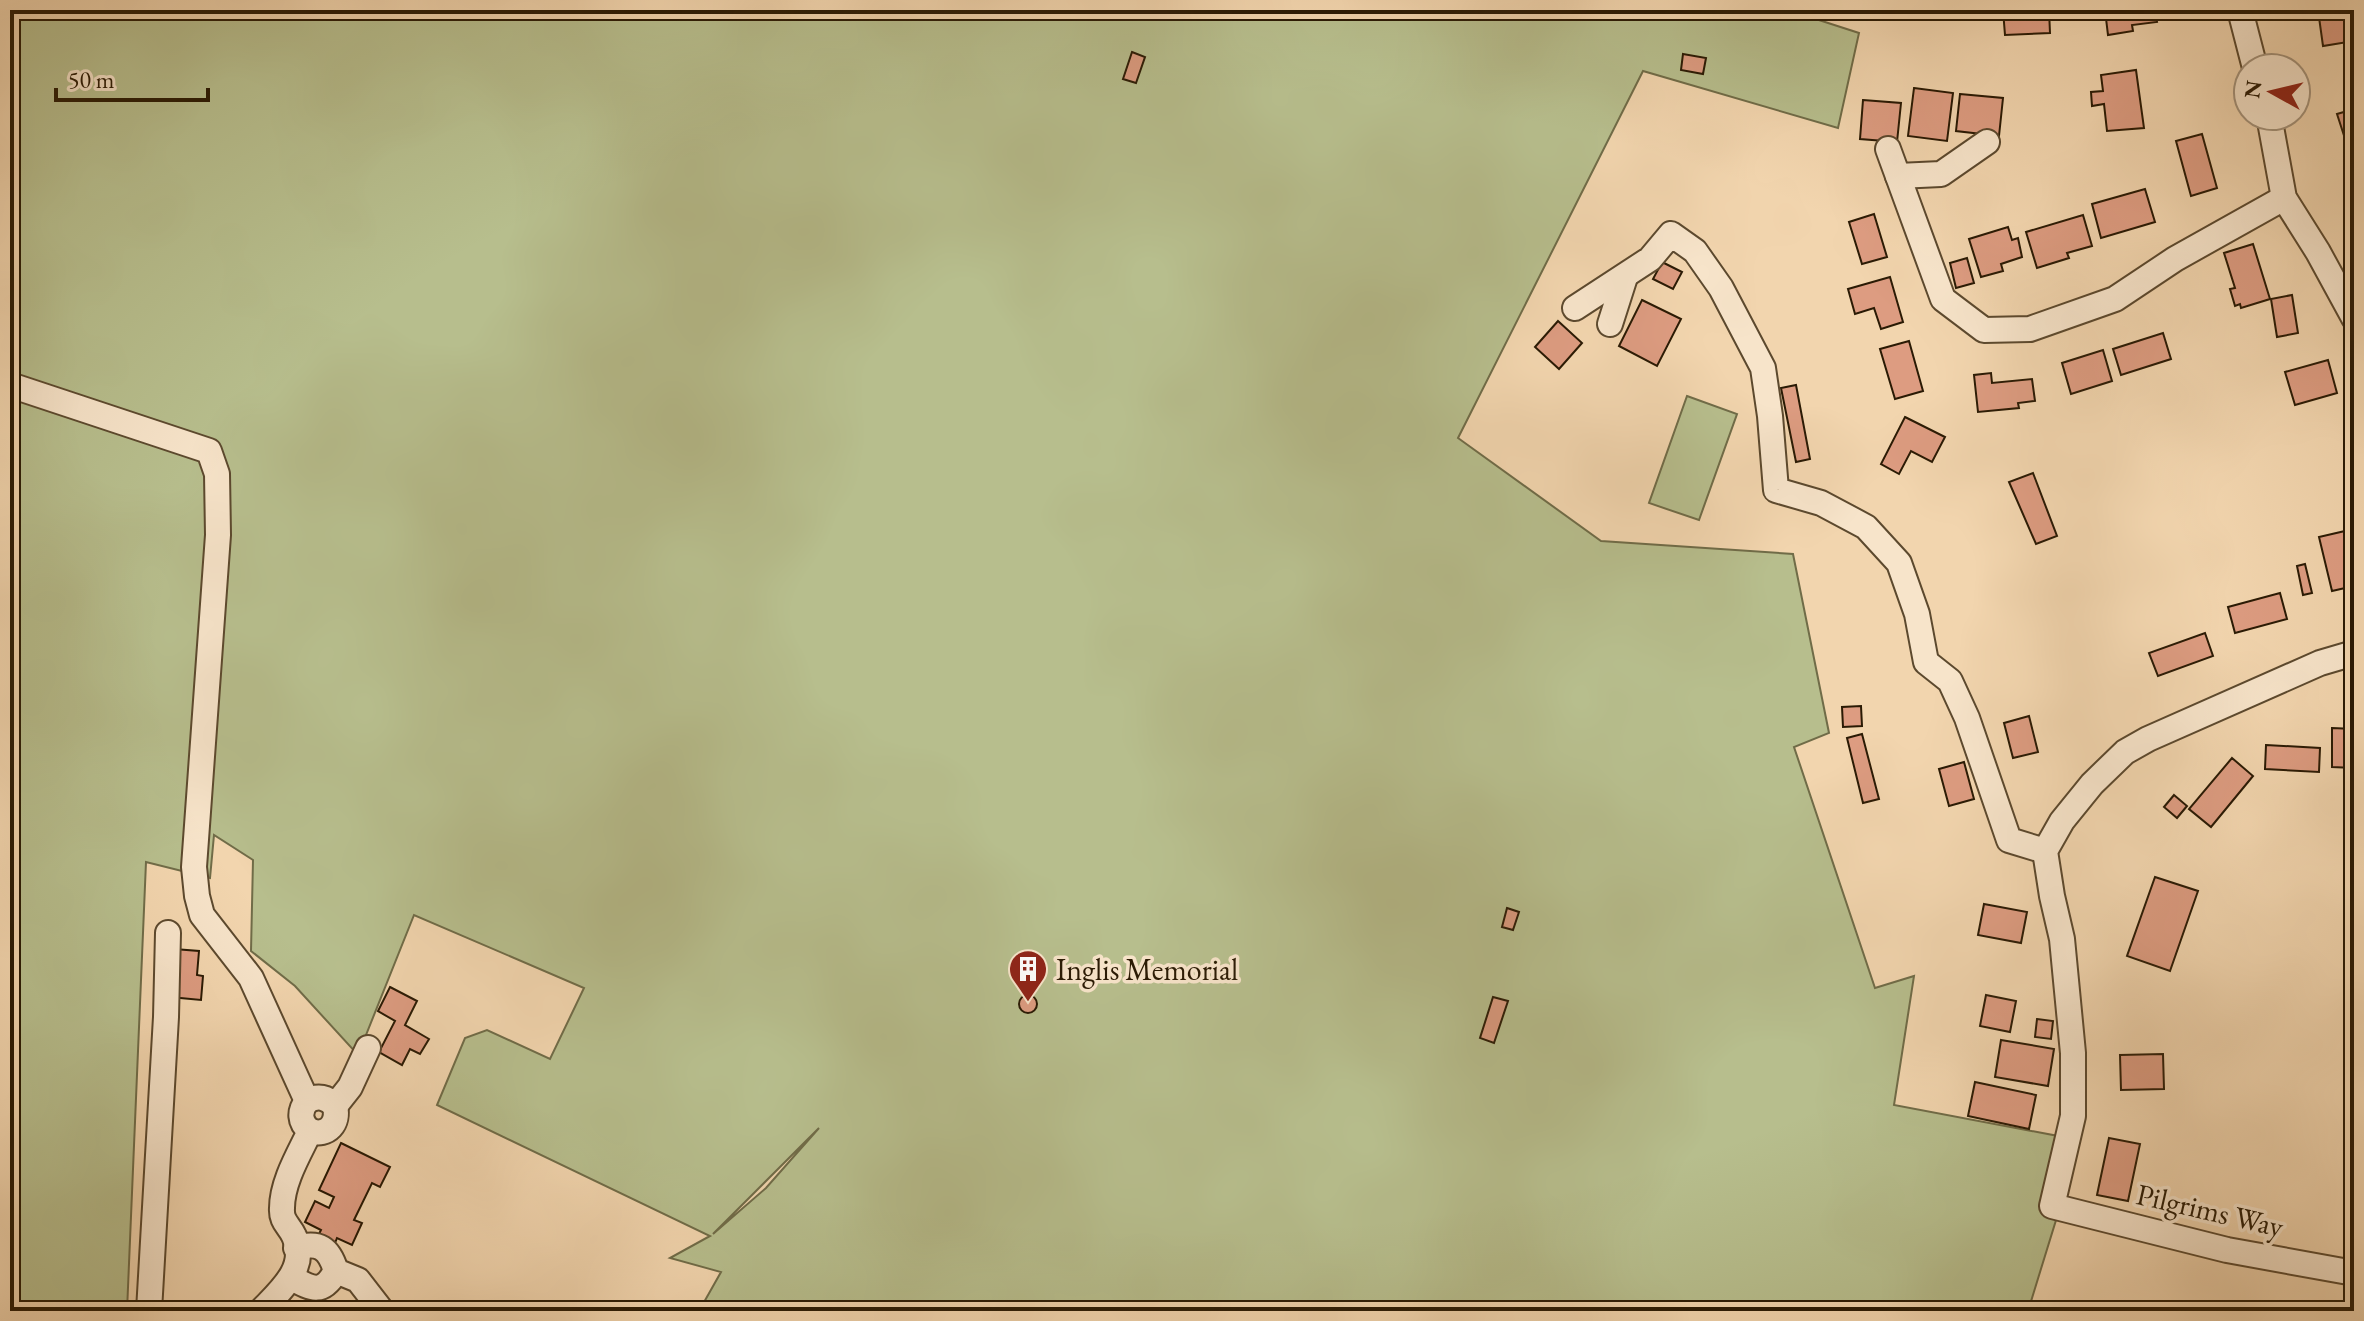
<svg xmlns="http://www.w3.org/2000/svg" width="2364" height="1321" font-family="'EB Garamond',serif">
  <rect width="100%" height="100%" fill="#f2d5ae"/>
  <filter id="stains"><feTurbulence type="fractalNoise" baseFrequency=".0025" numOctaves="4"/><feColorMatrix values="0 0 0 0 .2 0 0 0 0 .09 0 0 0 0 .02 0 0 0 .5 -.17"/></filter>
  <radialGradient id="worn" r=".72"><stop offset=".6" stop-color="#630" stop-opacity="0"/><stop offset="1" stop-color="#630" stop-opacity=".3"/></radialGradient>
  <g fill="#b7be8d" stroke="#706c48" stroke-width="2" fill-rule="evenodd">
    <path d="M 10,10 L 1788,10 L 1859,33 L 1838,128 L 1643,71 L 1458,438 L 1601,541 L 1793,554 L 1829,733 L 1794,747 L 1875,988 L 1914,976 L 1894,1105 L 2058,1136 L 2073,1165 L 2028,1311 L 699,1311 L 721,1272 L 670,1258 L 710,1236 L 437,1105 L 465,1038 L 487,1030 L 550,1059 L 584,988 L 414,915 L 358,1055 L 295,986 L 251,951 L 253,860 L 214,835 L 210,878 L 146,862 L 127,1311 L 10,1311 ZM 819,1128 L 766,1188 L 713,1234 Z"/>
    <path d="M 1687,396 L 1737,414 L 1699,520 L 1649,503 Z"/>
  </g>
  <g fill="#dd9c81" stroke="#2a1a04" stroke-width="2">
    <path d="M 2003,10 L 2049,10 L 2050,33 L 2005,35 Z"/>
    <path d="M 2105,10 L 2155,10 L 2157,22 L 2132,25 L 2133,31 L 2108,35 Z"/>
    <path d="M 2318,10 L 2354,10 L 2354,41 L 2323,46 Z"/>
    <path d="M 1132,52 L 1145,57 L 1136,83 L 1123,79 Z"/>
    <path d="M 1683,54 L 1706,58 L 1703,74 L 1681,70 Z"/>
    <path d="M 2136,70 L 2144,128 L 2107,131 L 2104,104 L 2092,106 L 2091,92 L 2103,91 L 2101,75 Z"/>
    <path d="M 1914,88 L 1953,93 L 1947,141 L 1908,136 Z"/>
    <path d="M 1960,94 L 2003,98 L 1999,136 L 1956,131 Z"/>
    <path d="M 1863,100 L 1901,103 L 1897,142 L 1860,139 Z"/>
    <path d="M 2354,109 L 2354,149 L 2349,151 L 2337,114 Z"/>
    <path d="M 2202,134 L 2217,188 L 2191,196 L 2176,141 Z"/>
    <path d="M 2145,189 L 2155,222 L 2101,238 L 2092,204 Z"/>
    <path d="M 1874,214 L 1887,257 L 1862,264 L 1849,222 Z"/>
    <path d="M 2083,215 L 2092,246 L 2067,253 L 2069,258 L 2037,268 L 2026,232 Z"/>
    <path d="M 2008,227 L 2012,240 L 2018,238 L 2022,257 L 2001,264 L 2003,271 L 1981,277 L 1969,239 Z"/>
    <path d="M 2253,244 L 2270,299 L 2241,308 L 2240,304 L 2235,306 L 2230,289 L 2235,288 L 2224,253 Z"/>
    <path d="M 1967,258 L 1974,283 L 1956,288 L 1950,263 Z"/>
    <path d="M 1662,262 L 1682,272 L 1673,289 L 1653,279 Z"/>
    <path d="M 1890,277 L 1903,322 L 1881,329 L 1874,308 L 1855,314 L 1848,289 Z"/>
    <path d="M 2292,295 L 2298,333 L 2277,337 L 2271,299 Z"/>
    <path d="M 1642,300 L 1681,319 L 1657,366 L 1619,346 Z"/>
    <path d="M 1558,321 L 1582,343 L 1559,369 L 1535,347 Z"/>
    <path d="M 2163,333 L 2171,359 L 2121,375 L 2113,349 Z"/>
    <path d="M 1909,341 L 1923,391 L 1895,399 L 1880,349 Z"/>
    <path d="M 2103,350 L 2112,381 L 2071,394 L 2062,363 Z"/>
    <path d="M 2328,360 L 2337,393 L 2295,405 L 2285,372 Z"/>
    <path d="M 1991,373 L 1992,383 L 2032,379 L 2035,401 L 2018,403 L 2019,408 L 1978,412 L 1974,375 Z"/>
    <path d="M 1796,385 L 1810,459 L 1796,462 L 1781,388 Z"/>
    <path d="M 1905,417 L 1945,437 L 1932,462 L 1911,451 L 1899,474 L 1881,464 Z"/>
    <path d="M 2033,473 L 2057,536 L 2036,544 L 2009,482 Z"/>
    <path d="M 2345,531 L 2354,569 L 2354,586 L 2332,591 L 2319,537 Z"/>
    <path d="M 2305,564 L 2312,593 L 2303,595 L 2297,566 Z"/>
    <path d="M 2280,593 L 2287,619 L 2235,633 L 2228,607 Z"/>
    <path d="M 2205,633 L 2213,656 L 2158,676 L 2149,653 Z"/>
    <path d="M 1861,706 L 1862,726 L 1843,727 L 1842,707 Z"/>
    <path d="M 2029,716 L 2038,752 L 2013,758 L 2004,723 Z"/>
    <path d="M 2332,728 L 2354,729 L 2354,768 L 2332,767 Z"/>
    <path d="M 1862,734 L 1879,799 L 1863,803 L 1847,738 Z"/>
    <path d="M 2266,745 L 2320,748 L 2319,772 L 2265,769 Z"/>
    <path d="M 2232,758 L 2253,776 L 2211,827 L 2189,809 Z"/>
    <path d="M 1964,762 L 1974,799 L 1949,806 L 1939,769 Z"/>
    <path d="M 2174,795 L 2187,806 L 2177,818 L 2164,807 Z"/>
    <path d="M 2155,877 L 2198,891 L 2170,971 L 2127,956 Z"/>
    <path d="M 1984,904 L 2027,912 L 2021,943 L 1978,935 Z"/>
    <path d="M 1507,908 L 1519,912 L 1513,930 L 1502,927 Z"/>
    <path d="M 174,949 L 199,951 L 197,975 L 203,976 L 201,1000 L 170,997 Z"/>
    <path d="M 390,987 L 417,1001 L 405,1025 L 429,1039 L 420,1054 L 410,1049 L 402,1065 L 379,1052 L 395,1021 L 378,1011 Z"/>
    <path d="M 1986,995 L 2016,1001 L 2010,1032 L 1980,1026 Z"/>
    <circle cx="1028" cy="1004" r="9"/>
    <path d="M 1493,997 L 1508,1001 L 1494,1043 L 1480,1038 Z"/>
    <path d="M 2037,1019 L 2053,1021 L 2051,1039 L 2035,1037 Z"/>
    <path d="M 2001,1040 L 2054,1049 L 2048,1086 L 1995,1077 Z"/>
    <path d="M 2163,1054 L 2164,1089 L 2121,1090 L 2120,1055 Z"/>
    <path d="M 1975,1082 L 2036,1095 L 2029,1129 L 1968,1116 Z"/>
    <path d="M 2109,1138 L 2140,1144 L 2128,1201 L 2097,1195 Z"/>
    <path d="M 341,1143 L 390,1167 L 380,1187 L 372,1183 L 354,1220 L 362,1223 L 352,1245 L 337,1238 L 335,1243 L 318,1236 L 321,1230 L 305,1222 L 315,1201 L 329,1208 L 334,1197 L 319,1190 Z"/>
  </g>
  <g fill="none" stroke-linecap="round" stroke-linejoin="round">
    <defs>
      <g id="minor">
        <path d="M 2240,10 L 2255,68"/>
        <path d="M 2269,116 L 2284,198 L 2318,252 L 2354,318"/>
        <path d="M 1888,149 L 1943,299 L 1984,330 L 2030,329 L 2115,299 L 2175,259 L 2284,198"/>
        <path d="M 1898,176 L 1941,174 L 1987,142"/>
        <path d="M 1575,308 L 1650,259 L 1671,234 L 1695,251 L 1721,288 L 1763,368 L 1770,416 L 1776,490 L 1821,503 L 1866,527 L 1899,563 L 1917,614 L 1926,662 L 1950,681 L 1967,718 L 2009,840 L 2045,851"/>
        <path d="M 1610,324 L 1625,277"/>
        <path d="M 10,385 L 209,451 L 217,474 L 218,535 L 194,867 L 197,896 L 202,915 L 251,978 L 307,1101 C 299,1111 299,1122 310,1131 C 299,1154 282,1182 282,1208 C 281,1222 289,1225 294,1236 C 309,1267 280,1291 261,1311"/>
        <path d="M 2354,653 L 2320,663 L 2148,739 L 2125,752 L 2092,784 L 2062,821 L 2045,851 L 2052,896 L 2062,939 L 2073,1053 L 2073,1116 L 2052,1206 L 2227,1250 L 2354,1273"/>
        <path d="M 307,1101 C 318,1095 327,1097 335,1106 L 350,1087 L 368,1048"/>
        <path d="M 310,1131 C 328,1137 339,1123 335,1106"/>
        <path d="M 296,1248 C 319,1241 329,1248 336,1271 L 358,1280 L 382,1311"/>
        <path d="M 292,1278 C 313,1290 323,1294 336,1271"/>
        <path d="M 149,1311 L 166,1017 L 168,933"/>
      </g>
    </defs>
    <use href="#minor" stroke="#5c492e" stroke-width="28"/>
    <use href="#minor" stroke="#f7e4ca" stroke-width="24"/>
  </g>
  <defs>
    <symbol id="building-pin" viewBox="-11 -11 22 30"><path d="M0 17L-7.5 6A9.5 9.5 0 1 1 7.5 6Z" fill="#8f2418" stroke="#f7e4ca"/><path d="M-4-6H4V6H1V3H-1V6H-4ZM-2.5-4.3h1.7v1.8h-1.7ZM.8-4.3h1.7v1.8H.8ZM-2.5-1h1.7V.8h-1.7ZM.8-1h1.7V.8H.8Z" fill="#fff"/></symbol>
  </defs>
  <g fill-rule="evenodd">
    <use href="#building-pin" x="1006" y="947" width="44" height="60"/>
  </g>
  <g text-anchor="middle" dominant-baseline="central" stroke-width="7" stroke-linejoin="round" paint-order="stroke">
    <g font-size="30" fill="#2a1a04" stroke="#f7e4ca" text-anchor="start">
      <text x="1056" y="969">Inglis Memorial</text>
    </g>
    <g font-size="30" fill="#2a1a04" stroke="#f7e4ca">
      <text transform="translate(2210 1210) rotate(13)">Pilgrims Way</text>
    </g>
  </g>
  <rect width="2364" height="1321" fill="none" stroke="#f2d5ae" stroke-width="40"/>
  <rect x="12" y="12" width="2340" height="1297" fill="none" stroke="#2a1a04" stroke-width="4"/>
  <rect x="20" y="20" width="2324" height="1281" fill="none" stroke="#2a1a04" stroke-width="2"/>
  <g transform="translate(2272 92) rotate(278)"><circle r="38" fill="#f7e4ca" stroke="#a5937b" stroke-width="2"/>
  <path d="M0-6L14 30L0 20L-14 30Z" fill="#8f2418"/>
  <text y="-12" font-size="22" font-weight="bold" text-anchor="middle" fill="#2a1a04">N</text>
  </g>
  <path d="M56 88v12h152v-12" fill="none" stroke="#2a1a04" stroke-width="4"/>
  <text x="68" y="88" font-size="24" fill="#2a1a04" stroke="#f7e4ca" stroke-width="6" paint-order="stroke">50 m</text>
  <rect width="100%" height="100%" filter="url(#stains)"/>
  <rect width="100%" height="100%" fill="url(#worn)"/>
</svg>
